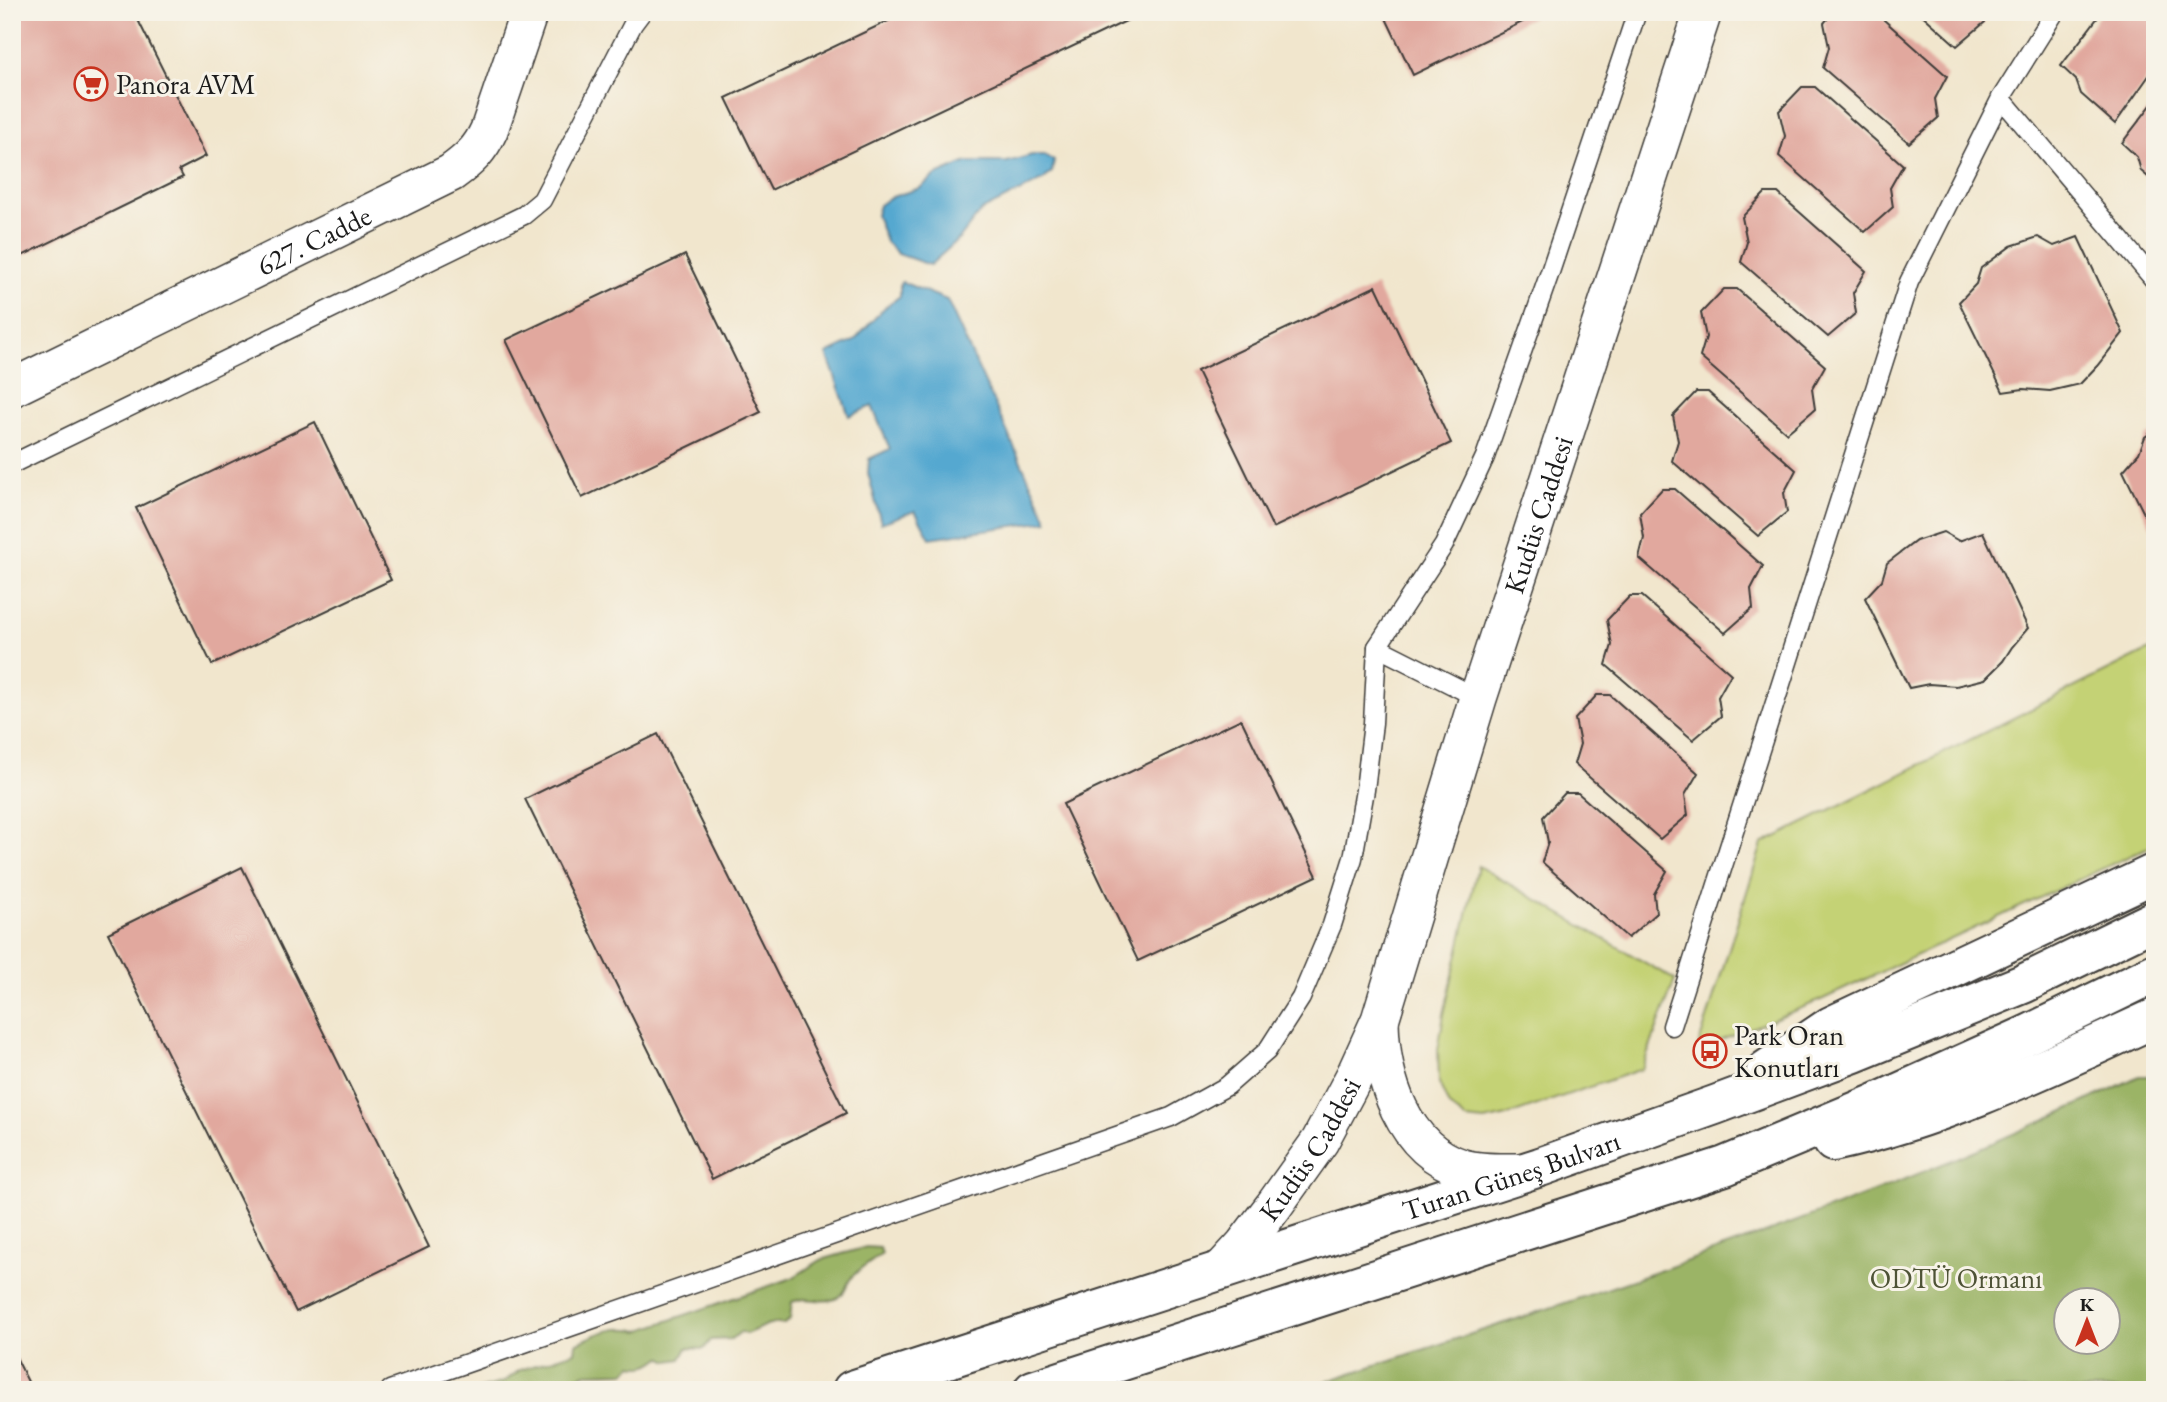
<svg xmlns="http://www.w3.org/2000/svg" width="2167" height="1402" font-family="'EB Garamond',serif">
  <rect width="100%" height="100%" fill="#f7f3e8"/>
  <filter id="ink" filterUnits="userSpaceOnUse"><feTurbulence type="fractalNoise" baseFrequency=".0143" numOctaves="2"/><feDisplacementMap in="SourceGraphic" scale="14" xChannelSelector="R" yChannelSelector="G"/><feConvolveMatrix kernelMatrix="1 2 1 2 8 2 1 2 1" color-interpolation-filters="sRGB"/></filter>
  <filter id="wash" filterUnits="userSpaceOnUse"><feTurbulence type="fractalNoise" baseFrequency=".00686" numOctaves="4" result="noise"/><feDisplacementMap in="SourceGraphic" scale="28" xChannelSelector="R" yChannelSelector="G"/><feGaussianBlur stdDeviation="1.57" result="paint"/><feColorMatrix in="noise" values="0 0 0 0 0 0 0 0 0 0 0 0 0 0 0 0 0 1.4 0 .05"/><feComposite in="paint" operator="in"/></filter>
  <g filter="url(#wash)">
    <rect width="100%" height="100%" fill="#f1e6cd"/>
    <g fill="#c4d274" stroke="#707748" stroke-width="2">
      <path d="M 2155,647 L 2155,844 L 1821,1000 L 1697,1050 L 1762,844 Z"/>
      <path d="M 1478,866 L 1675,980 L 1642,1069 L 1503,1117 L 1484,1121 L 1466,1119 L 1449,1106 L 1439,1083 L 1438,1050 L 1444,1014 Z"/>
    </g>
    <g fill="#9bb466" stroke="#5c6841" stroke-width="2" fill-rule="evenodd">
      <path d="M 2139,1076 L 2155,1076 L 2155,1390 L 1299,1390 C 1583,1298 1870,1207 2139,1076 ZM 2066,1300 L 2108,1300 L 2108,1342 L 2066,1342 Z"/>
      <path d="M 866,1247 L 880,1248 L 882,1254 C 873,1261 858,1269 851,1278 C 845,1287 846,1295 835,1299 C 821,1304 807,1295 792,1302 L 790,1319 L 784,1324 L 769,1324 L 746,1334 L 741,1332 L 731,1339 L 711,1340 L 704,1349 L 687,1348 L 681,1359 L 669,1361 L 661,1357 C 651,1365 645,1368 632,1365 L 626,1372 L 586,1373 L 578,1377 L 566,1390 L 476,1390 L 504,1382 L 520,1370 L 575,1352 L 576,1344 C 595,1334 618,1324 639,1331 L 792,1278 L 821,1260 Z"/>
    </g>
    <g fill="#54a8d0" stroke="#386276" stroke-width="2">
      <path d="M 1032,155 L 1044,155 L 1054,161 L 1052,172 L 1043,180 L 981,211 L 960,238 L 930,265 L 898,254 L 886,242 L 876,215 L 879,205 L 889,198 L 920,188 L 934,176 L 967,162 L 1007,162 Z"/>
      <path d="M 902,282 L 947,300 L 1048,521 L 930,538 L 915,511 L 881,523 L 868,473 L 869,459 L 890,449 L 872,406 L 849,416 L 827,354 L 854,341 L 883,309 L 900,296 L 900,284 Z"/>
    </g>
    <g id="blocks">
      <g fill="#e1a89e">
        <path d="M 12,12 L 134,12 L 206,156 L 179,170 L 183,177 L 12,261 Z"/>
        <path d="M 907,12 L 1145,12 L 771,190 L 726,98 Z"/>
        <path d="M 1383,12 L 1543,12 L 1413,75 Z"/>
        <path d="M 1833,12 L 1875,12 L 1947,76 L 1935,99 L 1938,118 L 1909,143 L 1823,68 L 1829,47 L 1824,23 Z"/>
        <path d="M 1919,12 L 1984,12 L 1985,22 L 1957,46 Z"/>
        <path d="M 2102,12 L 2155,12 L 2155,67 L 2115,124 L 2081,94 L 2076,80 L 2061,66 Z"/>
        <path d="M 1802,87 L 1815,87 L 1903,165 L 1890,188 L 1893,207 L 1865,232 L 1779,156 L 1785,136 L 1779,111 Z"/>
        <path d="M 2155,100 L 2155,183 L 2141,171 L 2137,157 L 2122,143 Z"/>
        <path d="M 1765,193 L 1778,193 L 1866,271 L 1853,293 L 1856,313 L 1828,337 L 1741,262 L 1747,242 L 1742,217 Z"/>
        <path d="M 2038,237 L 2054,246 L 2078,237 L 2123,333 L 2097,366 L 2080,384 L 2050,391 L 2023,389 L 2003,392 L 1959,302 L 1976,284 L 1981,268 L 2011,246 Z"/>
        <path d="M 685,255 L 761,412 L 582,498 L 506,340 Z"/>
        <path d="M 1376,286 L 1451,443 L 1273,528 L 1197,371 Z"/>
        <path d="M 1724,289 L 1737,289 L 1825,366 L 1812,389 L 1815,409 L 1787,433 L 1700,357 L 1706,337 L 1701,313 Z"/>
        <path d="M 1696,392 L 1708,392 L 1796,470 L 1784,493 L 1787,512 L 1758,536 L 1672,461 L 1678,441 L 1673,416 Z"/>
        <path d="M 315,422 L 391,580 L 212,665 L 136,508 Z"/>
        <path d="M 2155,430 L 2155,536 L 2123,471 L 2139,453 L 2145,437 Z"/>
        <path d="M 1662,489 L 1675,489 L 1763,566 L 1751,589 L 1753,608 L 1725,633 L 1639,558 L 1644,538 L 1640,513 Z"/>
        <path d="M 1943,532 L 1959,541 L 1983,532 L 2028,628 L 2012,647 L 2003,661 L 1985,679 L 1956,686 L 1929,684 L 1909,688 L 1865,598 L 1882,580 L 1887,563 L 1916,541 Z"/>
        <path d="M 1630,596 L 1642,596 L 1731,674 L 1718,697 L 1721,716 L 1693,740 L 1606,665 L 1612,645 L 1607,620 Z"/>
        <path d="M 1597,695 L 1610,695 L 1698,773 L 1685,795 L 1688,815 L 1660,839 L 1574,764 L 1580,744 L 1575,719 Z"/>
        <path d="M 1241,719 L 1317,876 L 1138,961 L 1063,804 Z"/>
        <path d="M 658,734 L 846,1113 L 712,1179 L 525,799 Z"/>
        <path d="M 1565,793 L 1578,793 L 1667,871 L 1654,894 L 1656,913 L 1628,938 L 1542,862 L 1548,842 L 1543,817 Z"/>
        <path d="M 242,867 L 429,1247 L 296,1312 L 108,933 Z"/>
        <path d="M 12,1349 L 32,1390 L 12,1390 Z"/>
      </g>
    </g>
  </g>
  <g filter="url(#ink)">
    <use href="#blocks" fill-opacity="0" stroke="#3c3a37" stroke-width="2"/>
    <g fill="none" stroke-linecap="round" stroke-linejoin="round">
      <defs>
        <g id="lane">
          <path d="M 2001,98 L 2155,281"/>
          <path d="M 12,464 L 524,215 L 542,200 L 633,24 L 642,12"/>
          <path d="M 1377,647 L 1478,698"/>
          <path d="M 1672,1026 L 1909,282 L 2001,98 L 2055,12"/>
          <path d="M 390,1390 L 1171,1117 L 1227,1086 L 1267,1051 L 1301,998 L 1332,925 L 1353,858 L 1365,790 L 1373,723 L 1377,647 L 1444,545 L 1485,457 L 1549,275 L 1637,12"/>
        </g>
        <g id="street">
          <path id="s1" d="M 12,388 L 451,173 C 469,160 480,150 489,130 L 529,12"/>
          <path d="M 1380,1021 C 1381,1078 1402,1149 1463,1168 C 1481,1173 1499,1172 1518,1172"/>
          <path id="s2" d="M 1222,1269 L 1244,1245 L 1273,1207 L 1320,1141 L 1355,1075 L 1380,1020 L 1478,698 L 1703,12"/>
        </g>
        <g id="primary">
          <path d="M 1766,1070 L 1831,1026 L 2155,873"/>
          <path d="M 1833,1142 C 1947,1117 2050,1066 2155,1018"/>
          <path id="s3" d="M 852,1390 L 1540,1167 L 1715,1105 L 1854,1053 L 2023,984 L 2155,920"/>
          <path d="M 1033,1390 L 1725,1166 L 1874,1104 L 2027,1035 L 2155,973"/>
        </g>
      </defs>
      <use href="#lane" stroke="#3c3a37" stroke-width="21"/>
      <use href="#street" stroke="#3c3a37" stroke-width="40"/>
      <use href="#primary" stroke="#3c3a37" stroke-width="42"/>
      <use href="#lane" stroke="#fff" stroke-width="18"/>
      <use href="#street" stroke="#fff" stroke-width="37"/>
      <use href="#primary" stroke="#fff" stroke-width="38"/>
    </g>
  </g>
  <defs>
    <symbol id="supermarket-ring" viewBox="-11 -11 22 22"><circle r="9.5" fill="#f7f3e8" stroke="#c8321e" stroke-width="1.5"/><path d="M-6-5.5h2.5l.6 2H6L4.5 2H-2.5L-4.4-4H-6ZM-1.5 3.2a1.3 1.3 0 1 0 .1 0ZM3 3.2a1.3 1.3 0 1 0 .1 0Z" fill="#c8321e"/></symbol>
    <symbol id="bus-ring" viewBox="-11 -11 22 22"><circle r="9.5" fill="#f7f3e8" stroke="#c8321e" stroke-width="1.5"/><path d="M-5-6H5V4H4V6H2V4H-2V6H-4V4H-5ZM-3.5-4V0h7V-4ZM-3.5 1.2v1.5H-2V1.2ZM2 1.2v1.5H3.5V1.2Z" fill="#c8321e"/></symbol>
  </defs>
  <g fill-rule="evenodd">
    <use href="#supermarket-ring" x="72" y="65" width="38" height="38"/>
    <use href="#bus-ring" x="1691" y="1032" width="38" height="38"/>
  </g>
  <g text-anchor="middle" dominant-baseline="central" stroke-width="6" stroke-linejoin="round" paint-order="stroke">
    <g font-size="28" fill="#1c1c1c" stroke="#f7f3e8" text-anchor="start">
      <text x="116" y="84">Panora AVM</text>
      <text x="1734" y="1035">Park Oran<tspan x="1734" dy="32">Konutları</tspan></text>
    </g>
    <g font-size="28" fill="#1c1c1c" stroke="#f7f3e8">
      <text stroke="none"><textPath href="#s1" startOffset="336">627. Cadde</textPath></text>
      <text stroke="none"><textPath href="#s2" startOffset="826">Kudüs Caddesi</textPath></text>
      <text stroke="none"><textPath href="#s2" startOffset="149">Kudüs Caddesi</textPath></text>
      <text stroke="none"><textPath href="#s3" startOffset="693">Turan Güneş Bulvarı</textPath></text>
    </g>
    <g font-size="28" fill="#4e5336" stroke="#f7f3e8">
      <text x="1956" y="1278">ODTÜ Ormanı</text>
    </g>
  </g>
  <rect width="2167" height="1402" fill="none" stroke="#f7f3e8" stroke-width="42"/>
  <g transform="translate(2087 1321)"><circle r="33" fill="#f7f3e8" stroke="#9f9d96" stroke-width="2"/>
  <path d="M0-5L12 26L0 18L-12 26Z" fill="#c8321e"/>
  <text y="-10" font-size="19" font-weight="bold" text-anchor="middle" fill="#1c1c1c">K</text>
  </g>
</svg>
